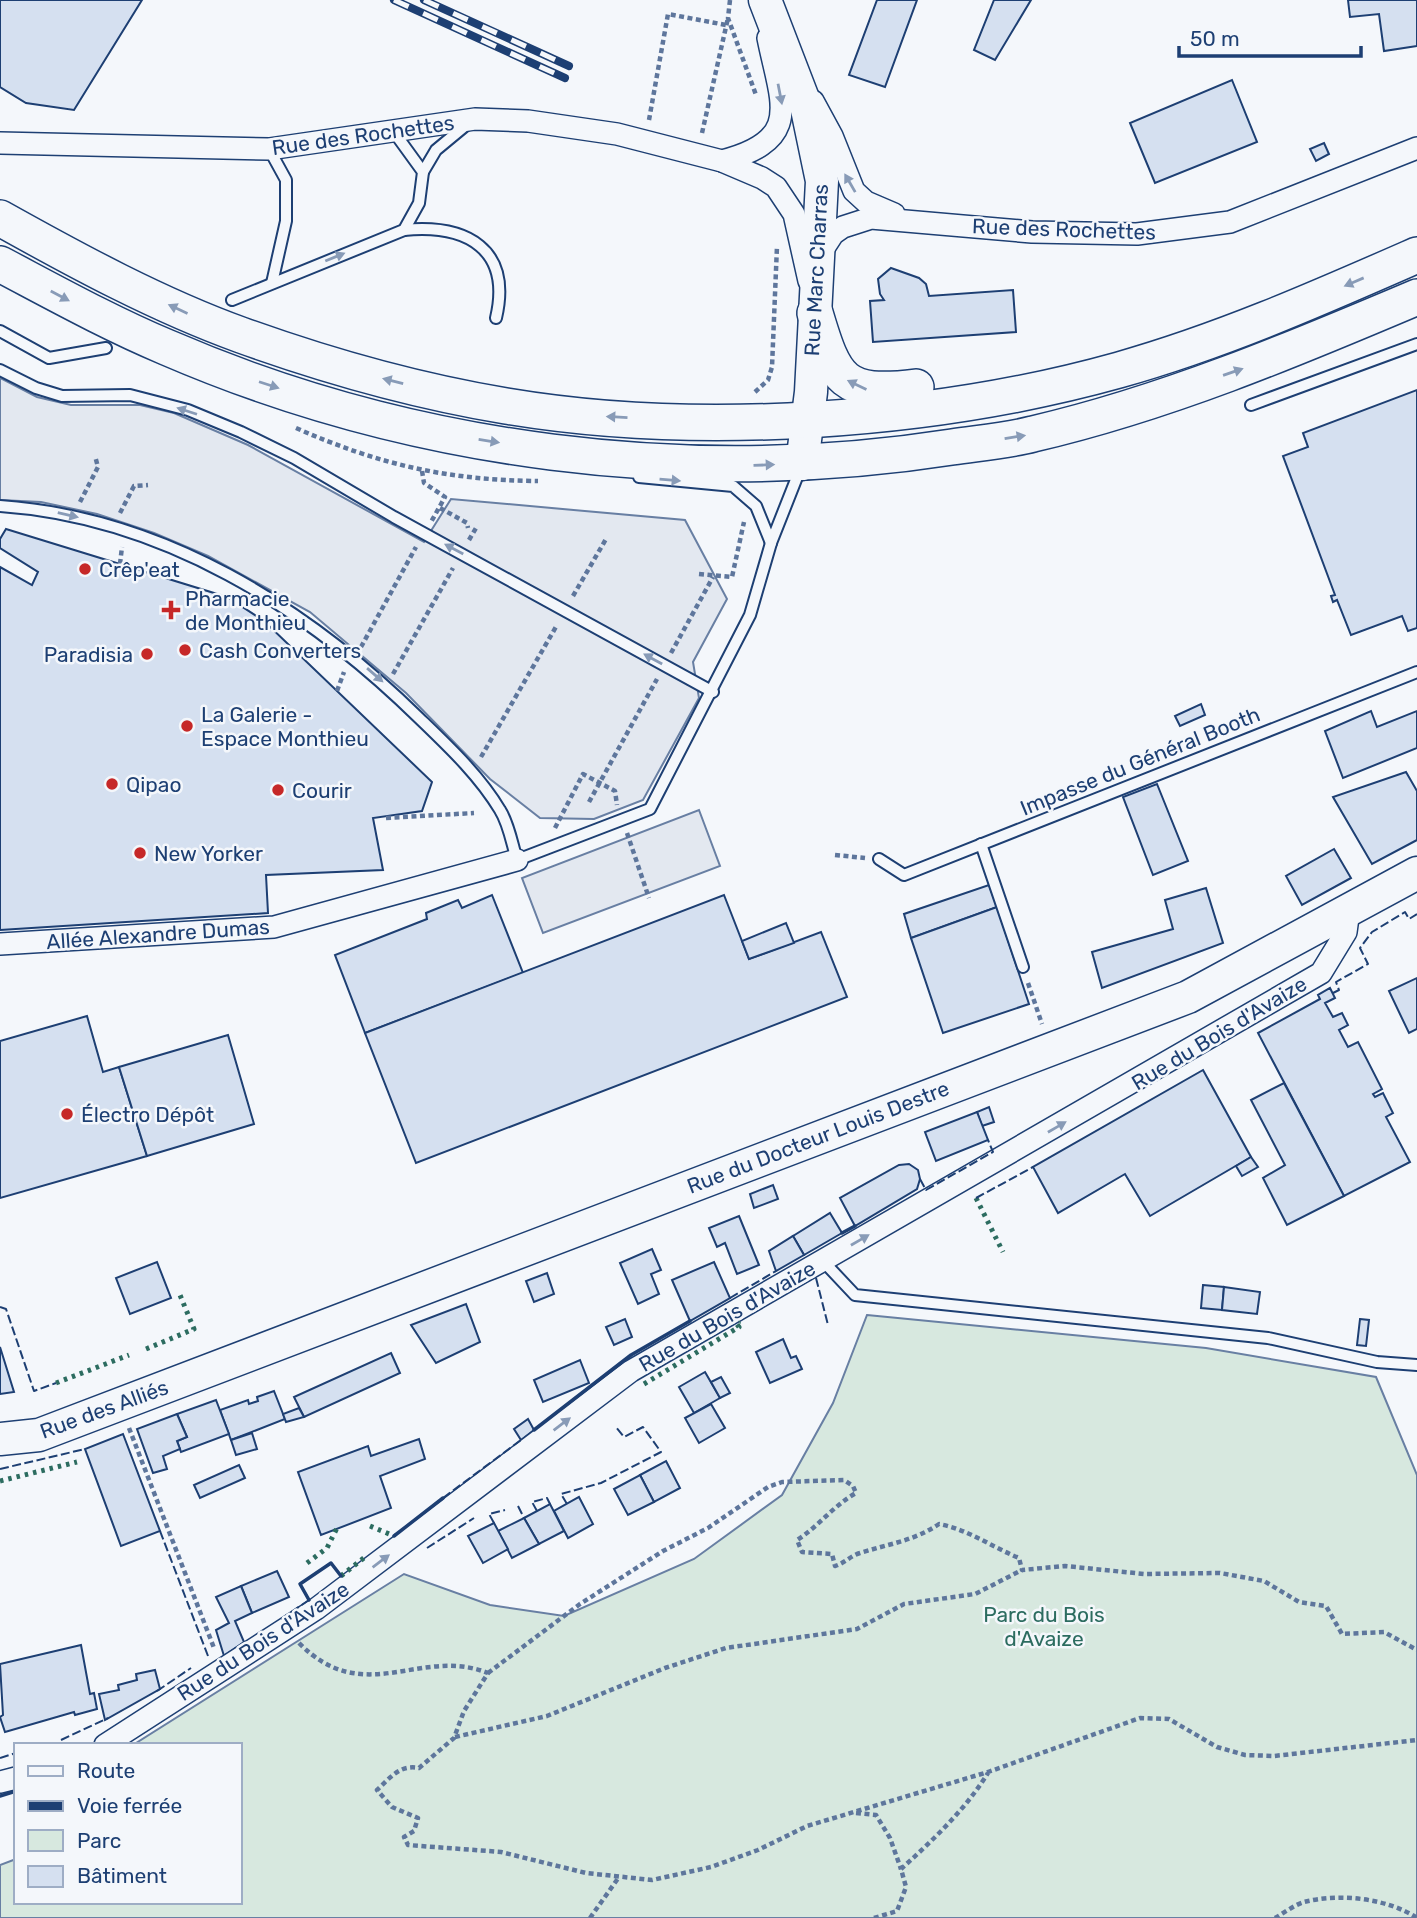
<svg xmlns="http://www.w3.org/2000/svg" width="1417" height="1918" font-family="Rubik,sans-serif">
  <rect width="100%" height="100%" fill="#f4f7fb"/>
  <path fill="#d7e8df" stroke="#687fa3" stroke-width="2" d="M 867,1315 L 1206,1348 L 1376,1377 L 1417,1475 L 1417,1918 L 0,1918 L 0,1865 L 16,1859 L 16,1902 L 240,1902 L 240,1745 L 133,1745 L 404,1574 L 490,1605 L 564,1616 L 694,1559 L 782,1495 L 833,1403 Z"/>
  <g fill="#e3e8f0" stroke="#687fa3" stroke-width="2">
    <path d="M 0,378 L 37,397 L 71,405 L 140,405 L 174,413 L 248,445 L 424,542 L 451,499 L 685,520 L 727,599 L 693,662 L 699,698 L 643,800 L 594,819 L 540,818 L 490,779 L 406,693 L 310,612 L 208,556 L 154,533 L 97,514 L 41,502 L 0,500 Z"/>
    <path d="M 699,810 L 720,866 L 543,933 L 522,878 Z"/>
  </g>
  <g fill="#d5e0f0" stroke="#1d3f73" stroke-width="2">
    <path d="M 0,0 L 142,0 L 74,110 L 26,103 L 0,87 Z"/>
    <path d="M 877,0 L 917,0 L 885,87 L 849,75 Z"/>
    <path d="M 994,0 L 1031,0 L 995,60 L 974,50 Z"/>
    <path d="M 1348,0 L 1417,0 L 1417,46 L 1384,51 L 1379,14 L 1350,17 Z"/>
    <path d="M 1232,80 L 1257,142 L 1155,183 L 1130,123 Z"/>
    <path d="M 1324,143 L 1329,154 L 1316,161 L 1310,149 Z"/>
    <path d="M 891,268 L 919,278 L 926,284 L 929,296 L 1013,290 L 1016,332 L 873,342 L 870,301 L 884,300 L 880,294 L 878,279 Z"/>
    <path d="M 1417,390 L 1417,628 L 1408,631 L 1402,616 L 1351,635 L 1337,600 L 1333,602 L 1331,596 L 1335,595 L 1283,456 L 1308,447 L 1303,433 Z"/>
    <path d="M 6,529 L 227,597 L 264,621 L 432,782 L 422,811 L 373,818 L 383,870 L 266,875 L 268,913 L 0,930 L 0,567 L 32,585 L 38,572 L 0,548 L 0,539 Z"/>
    <path d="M 1201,704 L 1205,715 L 1180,726 L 1175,716 Z"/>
    <path d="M 1371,711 L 1377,727 L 1417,711 L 1417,748 L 1343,778 L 1325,731 Z"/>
    <path d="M 1406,772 L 1417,791 L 1417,840 L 1372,864 L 1333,797 Z"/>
    <path d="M 1157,784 L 1188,861 L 1153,875 L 1123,797 Z"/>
    <path d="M 1334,849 L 1351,878 L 1302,905 L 1286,876 Z"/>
    <path d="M 989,885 L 997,907 L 911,938 L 904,914 Z"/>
    <path d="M 1206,888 L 1223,943 L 1102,988 L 1092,952 L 1173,929 L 1165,900 Z"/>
    <path d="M 492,895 L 523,973 L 365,1033 L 335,955 L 427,919 L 426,913 L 458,900 L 462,908 Z"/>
    <path d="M 724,895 L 749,959 L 821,932 L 847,997 L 416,1163 L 365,1033 Z"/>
    <path d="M 997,907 L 1029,1004 L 943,1033 L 911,938 Z"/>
    <path d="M 786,923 L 794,943 L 749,959 L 742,941 Z"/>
    <path d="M 1417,978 L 1417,1029 L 1409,1033 L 1389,991 Z"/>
    <path d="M 1330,988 L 1335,998 L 1325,1003 L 1333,1017 L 1342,1013 L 1348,1025 L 1339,1030 L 1348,1047 L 1358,1042 L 1382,1089 L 1373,1094 L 1375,1097 L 1383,1093 L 1393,1113 L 1386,1117 L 1410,1162 L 1344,1196 L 1258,1033 L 1320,999 L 1318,995 Z"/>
    <path d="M 87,1016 L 103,1072 L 119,1067 L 147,1156 L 0,1198 L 0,1041 Z"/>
    <path d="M 228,1035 L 254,1124 L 147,1156 L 119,1067 Z"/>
    <path d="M 1203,1070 L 1251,1157 L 1150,1216 L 1125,1174 L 1058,1213 L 1033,1167 Z"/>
    <path d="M 1284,1083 L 1344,1196 L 1287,1225 L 1263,1178 L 1285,1165 L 1251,1100 Z"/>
    <path d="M 989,1107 L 994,1122 L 982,1126 L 977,1112 Z"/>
    <path d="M 977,1112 L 988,1140 L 936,1161 L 925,1132 Z"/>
    <path d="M 1251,1157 L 1258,1167 L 1242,1176 L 1236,1166 Z"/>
    <path d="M 899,1165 L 909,1164 L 918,1170 L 920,1179 L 917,1189 L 855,1226 L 840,1198 Z"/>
    <path d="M 773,1185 L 778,1199 L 754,1208 L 750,1194 Z"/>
    <path d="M 830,1213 L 842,1233 L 804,1255 L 793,1236 Z"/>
    <path d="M 739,1216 L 759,1265 L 737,1274 L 725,1243 L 717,1247 L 709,1228 Z"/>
    <path d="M 793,1236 L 804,1255 L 776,1271 L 769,1251 Z"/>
    <path d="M 652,1249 L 661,1270 L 651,1274 L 659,1294 L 638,1304 L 620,1263 Z"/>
    <path d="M 157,1262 L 171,1298 L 130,1314 L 116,1278 Z"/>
    <path d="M 714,1262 L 730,1298 L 690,1321 L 672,1280 Z"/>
    <path d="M 547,1273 L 554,1294 L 534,1302 L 526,1281 Z"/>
    <path d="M 1203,1285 L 1224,1287 L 1222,1310 L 1201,1308 Z"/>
    <path d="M 1224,1287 L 1260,1292 L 1257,1314 L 1222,1310 Z"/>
    <path d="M 466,1304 L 480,1342 L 436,1363 L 411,1325 Z"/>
    <path d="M 625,1319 L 632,1337 L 614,1345 L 606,1327 Z"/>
    <path d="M 1360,1319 L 1369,1320 L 1366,1346 L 1357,1345 Z"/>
    <path d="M 783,1339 L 791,1358 L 796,1356 L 802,1369 L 770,1383 L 756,1352 Z"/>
    <path d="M 0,1347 L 14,1392 L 0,1394 Z"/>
    <path d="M 391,1353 L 400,1373 L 304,1417 L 294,1397 Z"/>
    <path d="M 580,1360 L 589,1383 L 543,1402 L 534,1380 Z"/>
    <path d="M 705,1372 L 720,1398 L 694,1413 L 679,1387 Z"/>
    <path d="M 721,1377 L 730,1393 L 720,1398 L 711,1382 Z"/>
    <path d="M 274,1391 L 285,1419 L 231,1440 L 220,1410 L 248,1400 L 249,1404 L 258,1401 L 257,1397 Z"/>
    <path d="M 216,1400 L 229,1434 L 181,1452 L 177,1441 L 187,1437 L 177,1414 Z"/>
    <path d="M 711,1404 L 725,1428 L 699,1443 L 685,1418 Z"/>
    <path d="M 299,1408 L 304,1417 L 286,1422 L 283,1414 Z"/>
    <path d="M 177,1414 L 187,1437 L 177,1441 L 180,1449 L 163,1456 L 167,1469 L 153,1473 L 137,1429 Z"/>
    <path d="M 528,1419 L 534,1430 L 521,1440 L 514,1429 Z"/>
    <path d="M 252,1433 L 257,1449 L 236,1455 L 231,1440 Z"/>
    <path d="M 123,1434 L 160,1531 L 121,1546 L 85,1449 Z"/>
    <path d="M 419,1439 L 425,1459 L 380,1476 L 391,1508 L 321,1535 L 298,1472 L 368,1446 L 371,1456 Z"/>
    <path d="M 666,1461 L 680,1488 L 654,1502 L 640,1475 Z"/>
    <path d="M 239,1465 L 245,1478 L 200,1498 L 194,1485 Z"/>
    <path d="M 640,1475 L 654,1502 L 628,1515 L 614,1489 Z"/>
    <path d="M 579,1497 L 593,1524 L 568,1538 L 554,1511 Z"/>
    <path d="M 550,1504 L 564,1531 L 539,1544 L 524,1518 Z"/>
    <path d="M 524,1518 L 539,1544 L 512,1558 L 498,1531 Z"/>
    <path d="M 494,1523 L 508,1549 L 483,1563 L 468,1536 Z"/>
    <path d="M 277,1571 L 289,1597 L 252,1613 L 241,1586 Z"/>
    <path d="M 241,1586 L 252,1613 L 235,1621 L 244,1642 L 224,1656 L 216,1630 L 229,1623 L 216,1597 Z"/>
    <path d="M 81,1645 L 90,1694 L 94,1693 L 97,1709 L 75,1715 L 74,1712 L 5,1732 L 0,1717 L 3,1715 L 0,1664 Z"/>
    <path d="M 155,1670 L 160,1689 L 105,1720 L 99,1694 L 119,1690 L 118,1685 L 137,1680 L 136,1674 Z"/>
  </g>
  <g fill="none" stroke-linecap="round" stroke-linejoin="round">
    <defs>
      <g id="lane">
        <path d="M 269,149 L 286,180 L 286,221 L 272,283"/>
        <path d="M 423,172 L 436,150 L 465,126"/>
        <path d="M 404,230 C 467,224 512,249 496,318"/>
        <path d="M 232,300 L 404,230 L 419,203 L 423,172 L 394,132"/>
        <path d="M 0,331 L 49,358 L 106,348"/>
        <path d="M 0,370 L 36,388 L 62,396 L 130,395 L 188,410 L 241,432 L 294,458 L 394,517 L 713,692"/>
        <path d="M 1251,405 L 1417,344"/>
        <path d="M 639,477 L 733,486 L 756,506 L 771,543"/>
        <path d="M 0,506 C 162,517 306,607 419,718 C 448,746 479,775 500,810 C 509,824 512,844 517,860 L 650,809 L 750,615 L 771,543 L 801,467"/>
        <path d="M 981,844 L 1023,967"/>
        <path d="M 879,859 L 904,875 L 1417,672"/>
        <path d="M 823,1261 L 855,1295 L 1268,1338 L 1377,1362 L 1417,1365"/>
      </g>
      <g id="street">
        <path d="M 813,101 L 832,136 L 854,191 L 866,202 L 894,214"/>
        <path d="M 0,143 L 269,149 L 475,119 L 528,121 L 617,134 L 722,161 L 762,178 L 776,187 L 794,214 L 809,281"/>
        <path d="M 722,161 C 804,140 781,103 768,38"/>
        <path d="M 820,254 L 833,234 L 843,227 L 871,218 L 1032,232 L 1137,234 L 1230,222 L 1417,148"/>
        <path d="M 0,944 L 274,927 L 517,860"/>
        <path d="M 105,1745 L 316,1609 L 631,1371 L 1321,973 L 1346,932 L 1349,910"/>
        <path d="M 0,1782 L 16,1778"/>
      </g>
      <g id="secondary">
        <path d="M 765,0 L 807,109 L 822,181 L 811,392 L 802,464"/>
        <path d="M 0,1439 L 39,1435 L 1188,997 L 1417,873"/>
      </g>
      <g id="primary">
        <path d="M 0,218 C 77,261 158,305 241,335 C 327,366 416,391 506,406 C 697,438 933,422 1119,370 C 1222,341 1319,298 1417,255"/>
        <path d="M 0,264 C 55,293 109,323 166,347 C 411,453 689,488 952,447 C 979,443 1006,441 1033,434 C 1166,403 1292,350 1417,297"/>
        <path d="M 815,313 C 835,381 843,396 916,387"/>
      </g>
    </defs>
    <use href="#lane" stroke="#1d3f73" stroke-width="14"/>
    <use href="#street" stroke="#1d3f73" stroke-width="24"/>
    <use href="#secondary" stroke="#1d3f73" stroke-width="35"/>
    <use href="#primary" stroke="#1d3f73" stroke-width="38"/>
    <g stroke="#5e769c" stroke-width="4.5" stroke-dasharray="5 3.5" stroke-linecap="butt">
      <path d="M 730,0 L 728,18 L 756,95"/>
      <path d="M 649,120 L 668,14 L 726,25"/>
      <path d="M 702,133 L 728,18"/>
      <path d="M 755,392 L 768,380 L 772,367 L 777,246"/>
      <path d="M 296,428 C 380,465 447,480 538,481"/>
      <path d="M 422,471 L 424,483 L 445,497 L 431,522"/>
      <path d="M 80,502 L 98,467 L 95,456"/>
      <path d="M 440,508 L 467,523 L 468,528"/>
      <path d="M 120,513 L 134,486 L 148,485"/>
      <path d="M 469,540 L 476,528"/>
      <path d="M 120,564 L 122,547"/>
      <path d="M 699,574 L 732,577 L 744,522"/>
      <path d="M 573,596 L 606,539"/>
      <path d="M 361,647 L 416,547"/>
      <path d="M 671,653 L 713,577"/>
      <path d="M 393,674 L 453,568"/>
      <path d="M 337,691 L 344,672"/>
      <path d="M 481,757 L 557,625"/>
      <path d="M 589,802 L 657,679"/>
      <path d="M 386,818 L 474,813"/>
      <path d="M 555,828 L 583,774 L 615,791 L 617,805"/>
      <path d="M 627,833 L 649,898"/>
      <path d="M 835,855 L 865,858"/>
      <path d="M 1028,983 L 1042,1024"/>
      <path d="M 129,1428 L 214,1648"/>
      <path d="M 299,1643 C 364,1709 420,1646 488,1673 L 464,1711 L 454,1738 L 419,1768 C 400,1764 390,1778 377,1790 L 392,1807 L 418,1818 L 414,1831 L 404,1837 L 408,1845 L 501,1852 L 586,1873 L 652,1880 L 711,1867 L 758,1850 L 807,1826 L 988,1772 L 1140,1718 L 1169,1719 L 1217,1747 L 1245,1755 L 1274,1756 L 1417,1740"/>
      <path d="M 488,1673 L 580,1604 L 663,1551 L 708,1528 L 768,1487 L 782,1482 L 844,1480 L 853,1486 L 856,1493 C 833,1506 819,1526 797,1540 L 802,1552 L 832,1554 L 835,1566 C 845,1563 850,1556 860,1553 C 888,1544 914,1541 939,1524 C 967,1529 992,1547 1019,1558 L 1022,1570 L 1065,1566 L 1144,1574 L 1220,1573 L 1264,1581 L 1299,1602 L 1326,1606 L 1342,1634 L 1384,1632 L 1417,1650"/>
      <path d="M 455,1737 L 547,1716 L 665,1668 L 726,1648 L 857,1629 L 904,1604 L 975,1594 L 1022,1570"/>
      <path d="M 856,1813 L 876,1815 L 890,1838 L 901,1869"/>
      <path d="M 590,1918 L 619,1877"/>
      <path d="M 874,1918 L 897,1911 L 906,1887 L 901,1869 C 933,1840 965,1810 988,1773"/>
      <path d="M 1275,1918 C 1284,1913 1294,1905 1304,1902 C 1339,1893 1387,1898 1417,1918"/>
    </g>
    <use href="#lane" stroke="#f4f7fb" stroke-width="10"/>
    <use href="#street" stroke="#f4f7fb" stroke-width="21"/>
    <use href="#secondary" stroke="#f4f7fb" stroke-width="32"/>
    <use href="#primary" stroke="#f4f7fb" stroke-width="35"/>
    <defs>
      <g id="rail">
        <path d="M 394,0 L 565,78"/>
        <path d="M 424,0 L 569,66"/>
      </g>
    </defs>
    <use href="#rail" stroke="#1d3f73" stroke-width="8"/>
    <use href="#rail" stroke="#f4f7fb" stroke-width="5" stroke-dasharray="16" stroke-linecap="butt"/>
    <g stroke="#2c6c60" stroke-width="5" stroke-dasharray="3.5 5" stroke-linecap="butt">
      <path d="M 976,1198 L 1003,1252"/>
      <path d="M 146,1349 L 194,1329 L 180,1295"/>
      <path d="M 56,1383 L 129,1355"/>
      <path d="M 644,1384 L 739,1327 L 736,1323 L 740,1321"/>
      <path d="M 0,1481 L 77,1462"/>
      <path d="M 370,1526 L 394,1536"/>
      <path d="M 307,1563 L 327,1548 L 337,1528"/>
      <path d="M 341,1576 L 365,1557"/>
    </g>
    <g stroke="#1d3f73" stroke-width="2" stroke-dasharray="9 3.5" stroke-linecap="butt">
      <path d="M 1333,993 L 1339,990 L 1336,982 L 1368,964 L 1360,948 L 1372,932 L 1405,912 L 1409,919 L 1417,914"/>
      <path d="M 920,1179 L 926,1190 L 993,1152 L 988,1140"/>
      <path d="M 976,1198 L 1033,1167"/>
      <path d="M 816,1278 L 828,1325"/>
      <path d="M 730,1298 L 776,1271"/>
      <path d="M 0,1307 L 6,1309 L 34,1391 L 56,1383"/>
      <path d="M 0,1469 L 85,1449"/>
      <path d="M 443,1498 L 521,1440"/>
      <path d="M 567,1504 L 561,1494 L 601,1483 L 661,1452 L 643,1427 L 624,1437 L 615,1426"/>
      <path d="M 518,1506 L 524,1518"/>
      <path d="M 537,1511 L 532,1502 L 547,1498 L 550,1504"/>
      <path d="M 494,1523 L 489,1514 L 505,1510"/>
      <path d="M 160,1531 L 208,1656"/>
      <path d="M 427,1548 L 474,1518"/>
      <path d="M 281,1619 L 309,1600"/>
      <path d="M 157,1691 L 191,1668"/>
      <path d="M 61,1740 L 108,1718"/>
      <path d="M 45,1745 L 49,1744"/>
      <path d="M 0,1758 L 16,1753"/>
    </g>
    <g stroke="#1d3f73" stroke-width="3.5">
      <path d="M 842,1233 L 855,1226"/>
      <path d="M 534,1430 L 631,1355 L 690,1321"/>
      <path d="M 394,1536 L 443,1498"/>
      <path d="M 309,1600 L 300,1584 L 331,1563 L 341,1576"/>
      <path d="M 0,1796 L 16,1791"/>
    </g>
  </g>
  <defs><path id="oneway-solid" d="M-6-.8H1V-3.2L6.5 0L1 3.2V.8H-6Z" transform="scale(1.75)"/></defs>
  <g fill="#889bb7">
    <use href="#oneway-solid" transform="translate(780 94) rotate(79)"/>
    <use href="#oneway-solid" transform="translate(850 183) rotate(-120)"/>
    <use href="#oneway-solid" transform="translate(335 257) rotate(-22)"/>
    <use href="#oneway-solid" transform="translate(1354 282) rotate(157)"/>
    <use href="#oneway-solid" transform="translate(60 296) rotate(28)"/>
    <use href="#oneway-solid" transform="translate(178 309) rotate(-155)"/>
    <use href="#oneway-solid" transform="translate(1233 372) rotate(-19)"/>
    <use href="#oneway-solid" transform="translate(393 381) rotate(-166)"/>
    <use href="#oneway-solid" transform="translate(269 385) rotate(18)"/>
    <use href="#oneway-solid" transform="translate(857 385) rotate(-154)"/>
    <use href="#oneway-solid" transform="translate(187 411) rotate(-162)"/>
    <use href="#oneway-solid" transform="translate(617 417) rotate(-177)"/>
    <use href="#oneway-solid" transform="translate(1015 437) rotate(-9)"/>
    <use href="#oneway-solid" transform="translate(489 441) rotate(9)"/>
    <use href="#oneway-solid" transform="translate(764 465) rotate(-2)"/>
    <use href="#oneway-solid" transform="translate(670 480) rotate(5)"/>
    <use href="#oneway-solid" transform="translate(68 515) rotate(13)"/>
    <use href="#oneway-solid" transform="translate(454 549) rotate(-152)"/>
    <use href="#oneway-solid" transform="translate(653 659) rotate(-151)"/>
    <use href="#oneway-solid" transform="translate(375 675) rotate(41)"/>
    <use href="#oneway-solid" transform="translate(1057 1127) rotate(-30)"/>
    <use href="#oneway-solid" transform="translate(860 1240) rotate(-30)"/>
    <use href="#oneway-solid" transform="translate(562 1424) rotate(-37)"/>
    <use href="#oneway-solid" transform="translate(381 1561) rotate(-37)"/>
  </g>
  <g fill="#c62828" stroke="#f4f7fb" stroke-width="2.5">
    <circle cx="85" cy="569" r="7"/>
    <path d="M167.5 599.5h7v7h7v7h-7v7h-7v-7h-7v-7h7z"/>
    <circle cx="185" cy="650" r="7"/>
    <circle cx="147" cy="654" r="7"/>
    <circle cx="187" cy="726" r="7"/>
    <circle cx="112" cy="784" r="7"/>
    <circle cx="278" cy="790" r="7"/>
    <circle cx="140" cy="853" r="7"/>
    <circle cx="67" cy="1114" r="7"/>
  </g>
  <g text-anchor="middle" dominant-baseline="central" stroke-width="5" stroke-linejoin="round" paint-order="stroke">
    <g font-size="21" fill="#1d3f73" stroke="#f4f7fb">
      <text transform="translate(363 135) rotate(-8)">Rue des Rochettes</text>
      <text transform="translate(1064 229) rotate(2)">Rue des Rochettes</text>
      <text transform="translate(816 270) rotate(-87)">Rue Marc Charras</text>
      <text transform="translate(1140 761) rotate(-22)">Impasse du Général Booth</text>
      <text transform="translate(158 934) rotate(-4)">Allée Alexandre Dumas</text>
      <text transform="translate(1219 1033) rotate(-31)">Rue du Bois d'Avaize</text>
      <text transform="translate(818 1137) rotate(-21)">Rue du Docteur Louis Destre</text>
      <text transform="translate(727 1316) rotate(-30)">Rue du Bois d'Avaize</text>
      <text transform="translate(104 1409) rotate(-20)">Rue des Alliés</text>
      <text transform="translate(263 1641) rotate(-33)">Rue du Bois d'Avaize</text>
    </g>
    <g font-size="21" fill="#1d3f73" stroke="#f4f7fb" text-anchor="start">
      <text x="99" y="569">Crêp'eat</text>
      <text x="185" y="598">Pharmacie<tspan x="185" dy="24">de Monthieu</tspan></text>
      <text x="199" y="650">Cash Converters</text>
      <text x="133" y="654" text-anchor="end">Paradisia</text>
      <text x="201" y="714">La Galerie -<tspan x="201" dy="24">Espace Monthieu</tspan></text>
      <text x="126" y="784">Qipao</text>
      <text x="292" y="790">Courir</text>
      <text x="154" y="853">New Yorker</text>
      <text x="81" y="1114">Électro Dépôt</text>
    </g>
    <g font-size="21" fill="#2c6c60" stroke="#f4f7fb">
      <text x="1044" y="1614">Parc du Bois<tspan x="1044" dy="24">d'Avaize</tspan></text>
    </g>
  </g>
  <rect x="14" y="1743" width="228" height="161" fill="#f4f7fb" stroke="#9eadc5" stroke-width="2"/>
  <rect x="28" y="1766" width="35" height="10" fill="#f4f7fb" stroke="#9eadc5" stroke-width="2"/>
  <text x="77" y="1778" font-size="21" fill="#1d3f73">Route</text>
  <rect x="28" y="1801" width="35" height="10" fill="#1d3f73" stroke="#9eadc5" stroke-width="2"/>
  <text x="77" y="1813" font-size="21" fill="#1d3f73">Voie ferrée</text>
  <rect x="28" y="1830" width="35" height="21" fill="#d7e8df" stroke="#9eadc5" stroke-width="2"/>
  <text x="77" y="1848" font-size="21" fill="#1d3f73">Parc</text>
  <rect x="28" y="1866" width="35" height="21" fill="#d5e0f0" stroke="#9eadc5" stroke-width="2"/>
  <text x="77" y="1883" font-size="21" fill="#1d3f73">Bâtiment</text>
  <path d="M1179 46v10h182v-10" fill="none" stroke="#1d3f73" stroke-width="3.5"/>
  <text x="1190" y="46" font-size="21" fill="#1d3f73" stroke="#f4f7fb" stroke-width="5" paint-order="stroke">50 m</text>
</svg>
